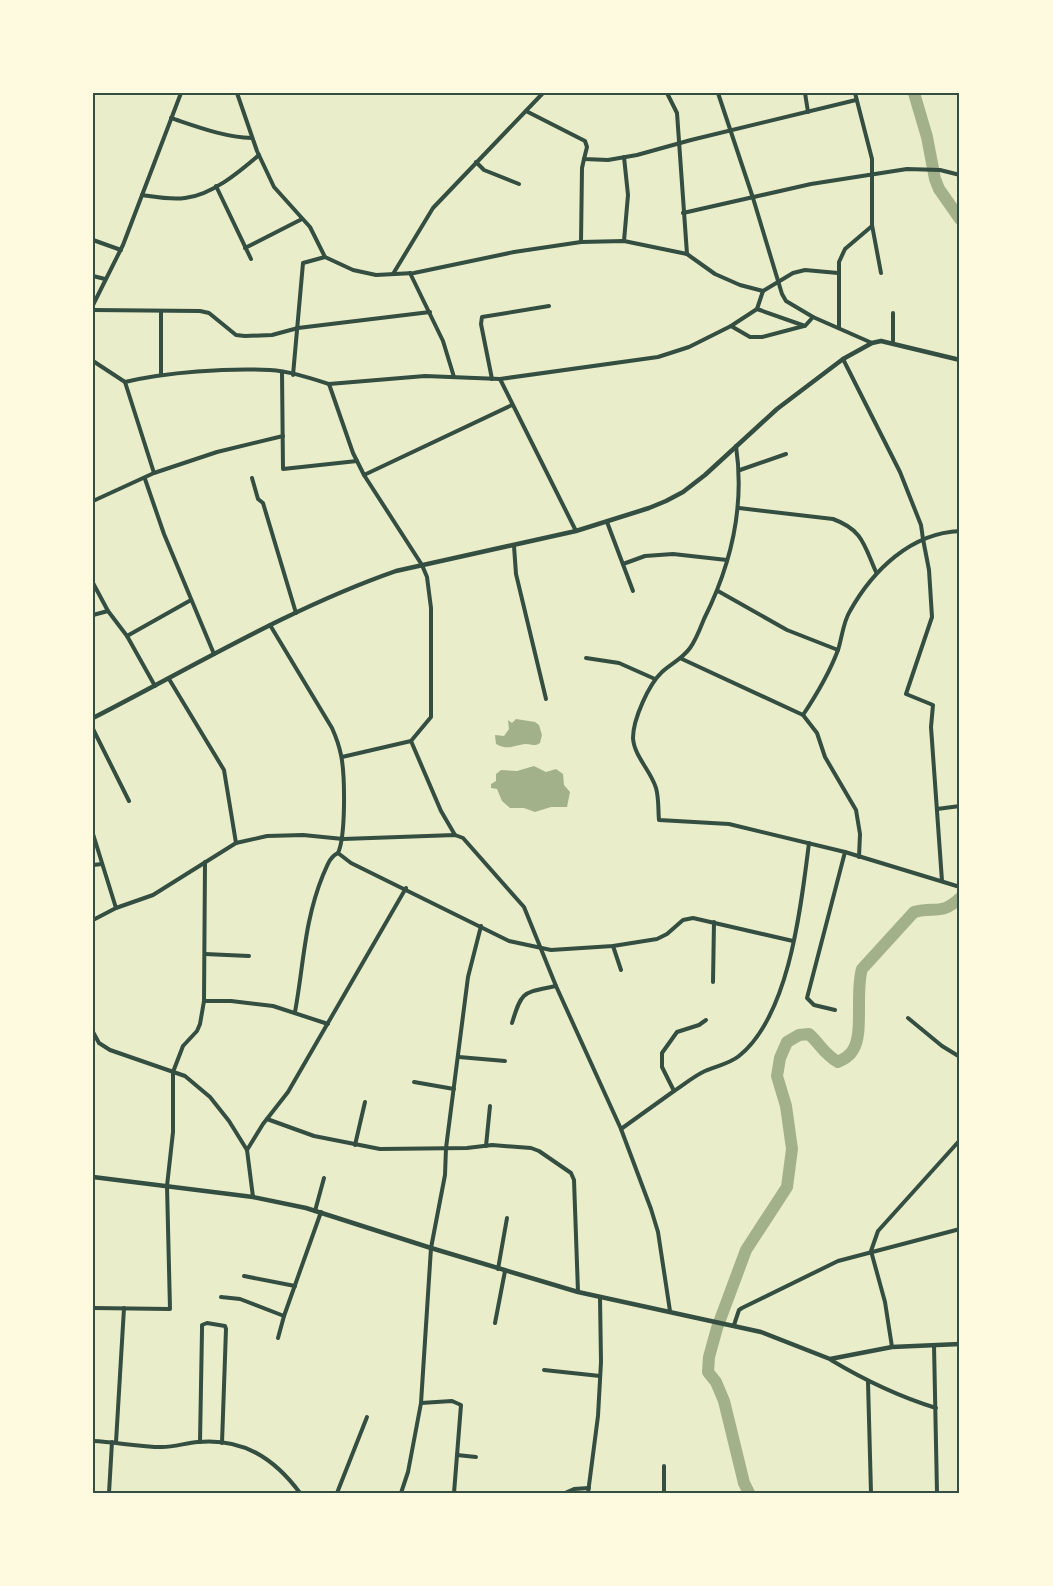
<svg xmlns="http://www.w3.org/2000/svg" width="1053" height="1586" font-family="Inter,sans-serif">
  <rect width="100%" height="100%" fill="#e9edc9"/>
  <g fill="#a3b18a">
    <path d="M 516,719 L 535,722 L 539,725 L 542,735 L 540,743 C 534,747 532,744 526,744 C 514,745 508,751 496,744 L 495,735 L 504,736 L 509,729 L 508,720 L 512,723 Z"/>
    <path d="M 534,766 L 546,772 L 556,769 L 563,774 L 564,785 L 570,792 L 567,807 L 551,807 L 535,812 L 524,808 L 510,808 L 502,801 L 497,789 L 491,788 L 491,784 L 496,781 L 496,774 L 501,770 L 517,771 Z"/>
  </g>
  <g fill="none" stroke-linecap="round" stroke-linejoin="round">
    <g stroke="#a3b18a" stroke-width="12">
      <path d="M 914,93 L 927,137 L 935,179 L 939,189 L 960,219"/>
      <path d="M 749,1493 L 744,1483 L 724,1401 L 716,1382 L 708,1372 L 709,1357 L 717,1328 L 746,1250 L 787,1187 L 792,1149 L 786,1106 L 777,1076 L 780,1058 L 787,1042 L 799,1035 L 809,1034 C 821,1045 824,1054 838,1062 C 844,1059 850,1056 853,1050 C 864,1034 855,991 862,969 L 914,912 C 935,906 941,916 960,898"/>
    </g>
    <g stroke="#344e41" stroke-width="4">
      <path d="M 237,93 L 257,151 L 274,187 L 310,227 L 325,257 L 353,270 L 376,275 L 414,273 L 514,252 L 581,242 L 624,241 L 687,254 L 715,274 L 740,285 L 763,291"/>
      <path d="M 667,93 L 677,113 L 687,254"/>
      <path d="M 718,93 L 753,198 L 782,294 L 786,301 L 813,317"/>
      <path d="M 805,93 L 808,112"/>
      <path d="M 855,93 L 872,159 L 872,225 L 881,273"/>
      <path d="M 526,111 L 585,141 L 587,147 L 584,159 L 608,160 L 637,155 L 691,140 L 856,100"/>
      <path d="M 171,118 C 198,127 224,137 252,138"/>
      <path d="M 624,157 L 628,195 L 624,241"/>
      <path d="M 476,162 L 484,170 L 519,184"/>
      <path d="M 216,186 L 251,259"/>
      <path d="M 142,195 C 156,197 170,200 185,198 C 212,195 239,172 259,155"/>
      <path d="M 683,213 L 811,184 L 907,169 L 940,170 L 960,175"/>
      <path d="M 93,240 L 121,250"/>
      <path d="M 581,242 L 582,168 L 584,159"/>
      <path d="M 245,248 L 302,219"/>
      <path d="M 410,273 L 443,341 L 454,377"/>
      <path d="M 393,274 L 433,208 L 543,93"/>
      <path d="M 93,276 L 105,279"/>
      <path d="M 93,305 L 123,245 L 181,93"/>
      <path d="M 757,309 L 805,326 L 813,317 L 872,343"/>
      <path d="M 93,310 L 200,311 L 209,313 L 236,335 L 245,336 L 272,335 L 298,328 L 430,312"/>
      <path d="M 161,312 L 161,375"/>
      <path d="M 893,313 L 893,344"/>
      <path d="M 731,326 L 750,337 L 762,337 L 804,326"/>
      <path d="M 839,328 L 839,262 L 845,249 L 872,226"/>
      <path d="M 843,359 L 900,472 L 921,525 L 923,539 L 929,570 L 932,617 L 906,694 L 933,705 L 931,727 L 942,881"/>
      <path d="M 93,361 L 125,382 L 154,473"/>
      <path d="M 282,372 L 283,469 L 357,461"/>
      <path d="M 293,375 L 303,263 L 325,257"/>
      <path d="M 492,379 L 481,324 L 482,317 L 549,306"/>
      <path d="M 500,379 L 576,531"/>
      <path d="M 125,382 C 167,372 227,368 270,370 C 289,371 310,378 329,384 L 353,453 L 364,475 L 422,565 L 427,577 L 431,608 L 431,717 L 411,741 L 342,757"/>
      <path d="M 329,384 L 425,376 L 500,379 L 658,357 L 689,347 L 731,326 L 757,309 L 763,291 L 793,273 L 805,270 L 838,273"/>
      <path d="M 736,446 C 745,507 731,565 704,619 C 700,629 696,640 690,648 C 682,659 672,663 662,672 C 649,684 633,719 633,738 C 634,756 651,771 656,788 C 659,798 658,810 659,820 L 729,824 L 845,852 L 960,887"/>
      <path d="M 740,470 L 786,454"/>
      <path d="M 364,475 L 512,405"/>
      <path d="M 252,478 L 258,499 L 263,503 L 296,613"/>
      <path d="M 145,479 L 164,534 L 214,654"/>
      <path d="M 93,501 L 154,473 L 217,452 L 283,436"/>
      <path d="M 739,508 L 833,519 C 863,530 864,545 876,572"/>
      <path d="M 607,522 L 633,591"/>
      <path d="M 514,546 L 516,574 L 546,699"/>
      <path d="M 623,564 L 645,556 L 673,554 L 727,560"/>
      <path d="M 93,583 L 108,611 L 127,636 L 155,686"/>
      <path d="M 718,591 L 787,630 L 838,650"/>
      <path d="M 93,615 L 108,611"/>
      <path d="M 270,625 L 332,728 C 336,737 339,745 341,755 C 345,774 346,836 338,853 L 351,863 L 509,941 L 551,950 L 613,946 L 657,939 L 667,934 L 683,920 L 693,918 L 793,941"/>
      <path d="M 127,636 L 191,600"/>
      <path d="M 586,658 L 619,663 L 655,679"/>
      <path d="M 682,659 L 803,715 L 817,733 L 825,757 L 856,810 L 860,834 L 859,857"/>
      <path d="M 169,679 L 224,770 L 236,843"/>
      <path d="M 803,715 C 817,694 829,674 838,650 C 842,638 843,622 850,611 C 873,570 911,533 960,531"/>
      <path d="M 93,729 L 129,801"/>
      <path d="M 411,741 L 441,811 L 455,835"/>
      <path d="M 937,809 L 960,806"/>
      <path d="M 93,834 L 116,908"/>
      <path d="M 93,865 L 102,864"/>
      <path d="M 93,920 L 116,908 L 153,895 L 236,843 L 267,836 L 303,835 L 343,839 L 455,835 L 463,838 L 524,907 L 556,986 L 621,1129 L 651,1209 L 658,1232 L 670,1311"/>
      <path d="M 613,946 L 621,970"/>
      <path d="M 205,954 L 249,956"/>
      <path d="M 713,982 L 714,922"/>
      <path d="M 204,1001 L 231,1001 L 273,1006 L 328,1024"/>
      <path d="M 835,1010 L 814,1005 L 807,998 L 845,852"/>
      <path d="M 295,1012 C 304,963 304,922 323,875 C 327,867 329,857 338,853"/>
      <path d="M 908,1018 L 942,1046 L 960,1057"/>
      <path d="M 512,1023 C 522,990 523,993 556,986"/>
      <path d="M 93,1032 L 99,1043 L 110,1050 L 185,1076 L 210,1097 L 229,1121 L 247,1150 L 253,1197"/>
      <path d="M 459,1057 L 505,1061"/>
      <path d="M 414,1082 L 454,1089"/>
      <path d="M 674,1091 C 685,1084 694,1076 705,1071 C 716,1066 729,1064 739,1056 C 790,1015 801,905 809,843"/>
      <path d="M 267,1119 L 314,1136 L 380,1149 L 467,1148 L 492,1145 L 531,1148 L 539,1151 L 571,1173 L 574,1180 L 578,1292"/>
      <path d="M 621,1129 L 674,1091 L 662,1067 L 662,1053 L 677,1032 L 699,1025 L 706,1020"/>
      <path d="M 355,1145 L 365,1102"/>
      <path d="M 486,1146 L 490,1106"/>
      <path d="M 247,1150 L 263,1124 L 288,1092 L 406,888"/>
      <path d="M 315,1211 L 324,1178"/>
      <path d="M 498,1269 L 507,1218"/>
      <path d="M 244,1276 L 295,1286"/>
      <path d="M 221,1297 L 240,1299 L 284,1316"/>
      <path d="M 93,1308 L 170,1309 L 167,1186 L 173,1132 L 173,1072 L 183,1046 L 197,1031 L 200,1024 L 204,1001 L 205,862"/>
      <path d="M 495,1323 L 505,1271"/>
      <path d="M 734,1325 L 739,1310 L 742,1308 L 838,1261 L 960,1229"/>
      <path d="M 278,1338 L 284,1316 L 321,1212"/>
      <path d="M 934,1345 L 937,1493"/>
      <path d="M 892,1347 L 885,1302 L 871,1251 L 878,1231 L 960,1140"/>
      <path d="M 831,1360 C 866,1381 897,1396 936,1408"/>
      <path d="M 544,1370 L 600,1376"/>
      <path d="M 868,1382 L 871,1493"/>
      <path d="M 421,1403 L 452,1401 L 461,1405 L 454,1493"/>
      <path d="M 93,1441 C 116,1442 139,1447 162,1447 C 174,1447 186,1443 198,1442 C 243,1438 274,1458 300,1493"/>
      <path d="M 116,1442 L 124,1308"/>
      <path d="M 200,1442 L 202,1330 L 202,1325 L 207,1323 L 225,1326 L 226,1329 L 222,1443"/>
      <path d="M 457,1455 L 476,1457"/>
      <path d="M 664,1466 L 664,1493"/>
      <path d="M 109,1493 L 112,1442"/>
      <path d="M 337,1493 L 367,1417"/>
      <path d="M 401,1493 L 408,1472 L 421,1403 L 431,1248 L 445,1175 L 446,1148 L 468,977 L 481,926"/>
      <path d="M 565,1493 L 574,1489 L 589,1488"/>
      <path d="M 588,1493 L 598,1416 L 601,1362 L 600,1297"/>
    </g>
    <g stroke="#344e41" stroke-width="4.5">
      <path d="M 93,718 C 193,667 290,608 396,571 L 576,531 L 649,508 L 666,501 L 683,492 L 705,475 L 777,409 L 843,359 L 872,343 L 881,341 L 960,360"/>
      <path d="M 93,1177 L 253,1197 L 306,1208 L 431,1248 L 578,1292 L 761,1332 L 830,1359 L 892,1347 L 960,1344"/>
    </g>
  </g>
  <rect width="1053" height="1586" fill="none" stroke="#fefae0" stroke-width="189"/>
  <rect x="94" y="94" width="864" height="1398" fill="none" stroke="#344e41" stroke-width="2"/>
</svg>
